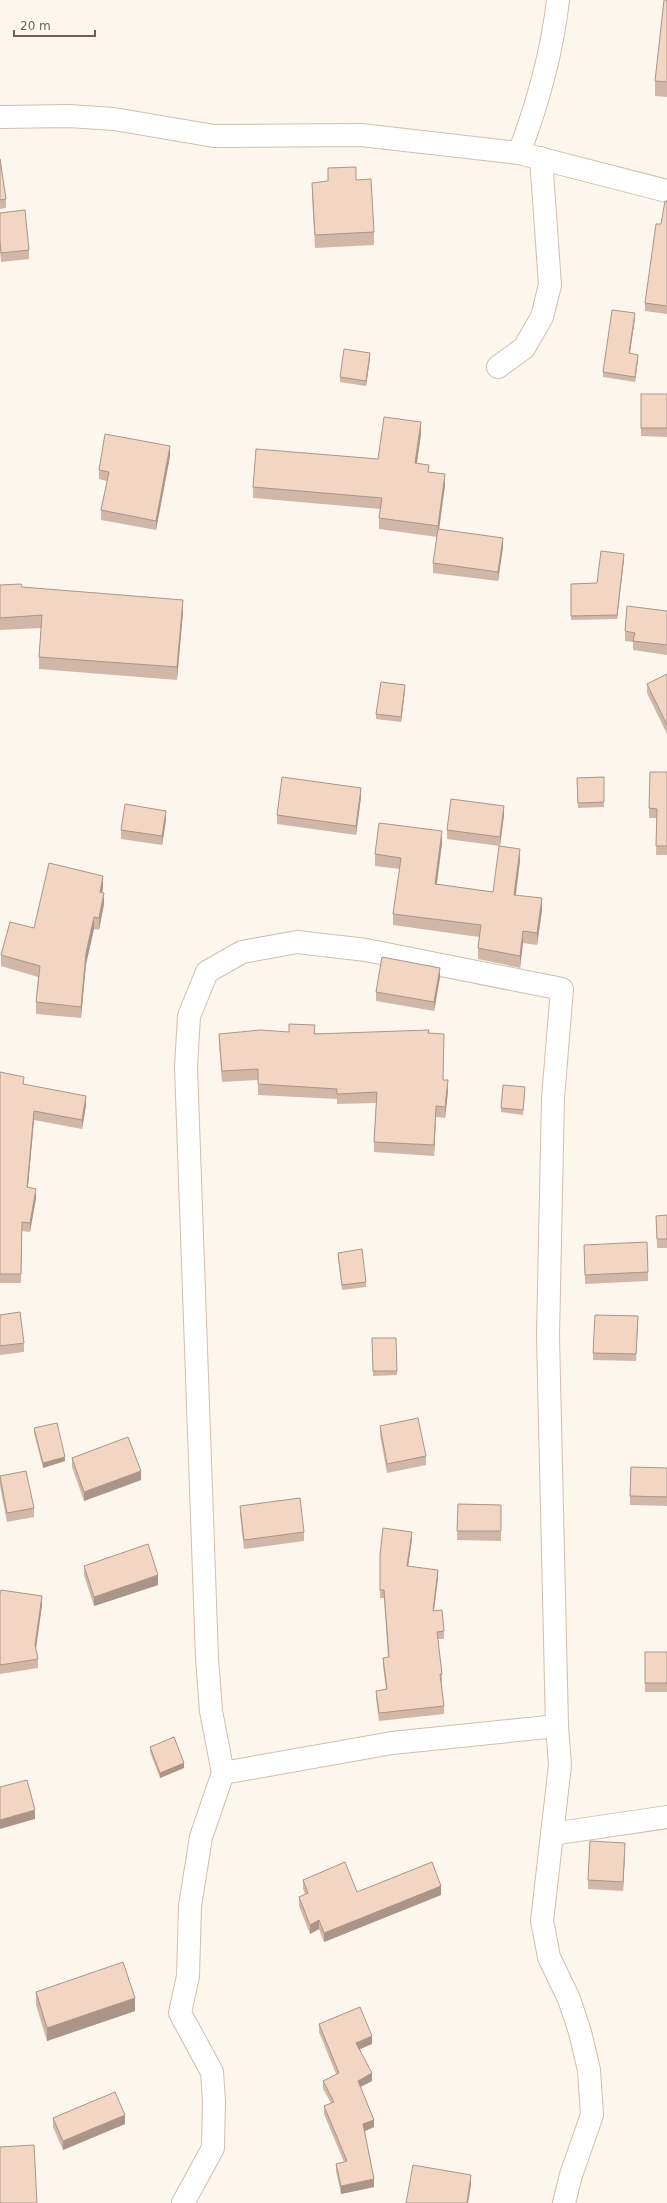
<svg xmlns="http://www.w3.org/2000/svg" width="667" height="2203" font-family="'DejaVu Sans',sans-serif">
  <rect width="100%" height="100%" fill="#fdf6ec"/>
  <g fill="none" stroke-linecap="round" stroke-linejoin="round">
    <defs>
      <g id="street">
        <path d="M 0,117 L 69,116 L 114,119 L 214,136 L 361,135 L 519,153 L 667,191"/>
        <path d="M 519,153 C 538,103 552,53 558,0"/>
        <path d="M 498,367 L 524,348 L 542,317 L 550,285 L 541,158"/>
        <path d="M 223,1773 L 392,1743 L 557,1726"/>
        <path d="M 552,1834 L 667,1817"/>
        <path d="M 183,2203 L 213,2148 L 214,2101 L 212,2072 L 180,2013 L 188,1976 L 190,1906 L 201,1837 L 223,1773 L 211,1711 L 207,1658 L 186,1067 L 189,1016 L 207,972 L 242,952 L 297,942 L 366,950 L 562,989 L 553,1098 L 548,1336 L 557,1726 L 560,1765 L 542,1921 L 549,1957 L 569,1999 L 580,2032 L 589,2070 L 592,2115 L 571,2175 L 564,2203"/>
      </g>
    </defs>
    <use href="#street" stroke="#d1beb0" stroke-width="24"/>
    <use href="#street" stroke="#fff" stroke-width="22"/>
  </g>
  <g fill="#d1b7a8">
    <path d="M 667,0 L 667,97 L 655,96 L 655,81 Z"/>
    <path d="M 0,159 L 6,199 L 6,208 L 0,209 Z"/>
    <path d="M 328,168 L 356,180 L 374,232 L 374,245 L 315,248 L 312,196 L 312,183 L 328,181 Z"/>
    <path d="M 667,201 L 667,314 L 645,311 L 645,303 L 661,224 Z"/>
    <path d="M 0,213 L 29,250 L 29,259 L 1,262 L 0,250 Z"/>
    <path d="M 635,318 L 630,353 L 638,359 L 635,382 L 603,377 L 603,372 Z"/>
    <path d="M 370,358 L 366,386 L 340,382 L 340,377 Z"/>
    <path d="M 641,394 L 667,394 L 667,437 L 641,436 Z"/>
    <path d="M 421,434 L 417,464 L 429,472 L 445,485 L 439,529 L 503,547 L 498,581 L 433,573 L 433,563 L 437,537 L 379,529 L 379,518 L 380,509 L 253,498 L 253,487 L 378,459 Z"/>
    <path d="M 170,456 L 156,530 L 101,520 L 101,510 L 107,481 L 99,479 L 99,470 Z"/>
    <path d="M 624,559 L 617,619 L 571,620 L 571,584 L 597,583 Z"/>
    <path d="M 0,585 L 22,587 L 183,612 L 177,680 L 39,669 L 39,657 L 41,628 L 0,630 Z"/>
    <path d="M 667,611 L 667,655 L 633,650 L 633,642 L 625,641 L 625,631 Z"/>
    <path d="M 667,674 L 667,734 L 647,693 L 647,684 Z"/>
    <path d="M 405,690 L 401,722 L 376,719 L 376,714 Z"/>
    <path d="M 667,772 L 667,855 L 656,855 L 657,818 L 649,818 L 649,808 Z"/>
    <path d="M 604,777 L 604,807 L 578,808 L 577,778 Z"/>
    <path d="M 361,797 L 356,835 L 277,824 L 277,815 Z"/>
    <path d="M 504,815 L 500,846 L 447,839 L 447,830 Z"/>
    <path d="M 166,820 L 162,845 L 121,839 L 121,830 Z"/>
    <path d="M 442,843 L 437,884 L 493,892 L 520,861 L 516,895 L 542,910 L 537,945 L 523,943 L 520,968 L 478,959 L 478,948 L 479,937 L 393,925 L 393,914 L 400,869 L 375,866 L 375,854 Z"/>
    <path d="M 103,887 L 102,893 L 104,904 L 99,930 L 94,929 L 86,964 L 81,1018 L 36,1014 L 36,1002 L 38,977 L 1,966 L 1,955 L 34,928 Z"/>
    <path d="M 440,977 L 434,1011 L 376,1001 L 376,992 Z"/>
    <path d="M 429,1033 L 443,1080 L 448,1091 L 445,1118 L 436,1117 L 434,1156 L 374,1152 L 374,1142 L 376,1103 L 337,1104 L 337,1099 L 258,1095 L 258,1080 L 222,1082 L 219,1044 L 219,1034 Z"/>
    <path d="M 0,1072 L 24,1084 L 86,1105 L 82,1129 L 34,1120 L 28,1187 L 36,1198 L 30,1232 L 22,1231 L 21,1283 L 0,1283 Z"/>
    <path d="M 525,1092 L 523,1115 L 501,1112 L 501,1108 Z"/>
    <path d="M 667,1215 L 667,1248 L 657,1248 L 656,1216 Z"/>
    <path d="M 584,1245 L 648,1272 L 648,1281 L 585,1284 Z"/>
    <path d="M 338,1253 L 366,1282 L 366,1287 L 342,1290 L 338,1258 Z"/>
    <path d="M 0,1315 L 24,1343 L 24,1352 L 0,1355 Z"/>
    <path d="M 638,1323 L 636,1361 L 593,1360 L 593,1353 Z"/>
    <path d="M 372,1338 L 396,1338 L 397,1375 L 373,1376 Z"/>
    <path d="M 380,1426 L 426,1456 L 426,1465 L 387,1473 L 380,1435 Z"/>
    <path d="M 34,1428 L 65,1461 L 43,1468 L 34,1433 Z"/>
    <path d="M 72,1458 L 141,1480 L 84,1501 L 72,1467 Z"/>
    <path d="M 667,1468 L 667,1506 L 630,1505 L 630,1496 Z"/>
    <path d="M 0,1476 L 34,1508 L 34,1517 L 7,1522 L 0,1486 Z"/>
    <path d="M 458,1504 L 501,1505 L 501,1541 L 457,1540 Z"/>
    <path d="M 240,1506 L 304,1532 L 304,1541 L 244,1549 L 240,1515 Z"/>
    <path d="M 412,1539 L 408,1567 L 438,1578 L 434,1610 L 444,1631 L 444,1639 L 438,1639 L 442,1674 L 442,1682 L 441,1682 L 444,1706 L 444,1714 L 379,1721 L 376,1698 L 376,1691 L 386,1690 L 383,1666 L 383,1658 L 388,1658 L 384,1598 L 380,1598 L 380,1555 Z"/>
    <path d="M 84,1566 L 158,1585 L 94,1606 L 84,1575 Z"/>
    <path d="M 0,1594 L 42,1605 L 36,1649 L 38,1659 L 38,1668 L 0,1674 Z"/>
    <path d="M 667,1652 L 667,1692 L 645,1692 L 645,1683 Z"/>
    <path d="M 150,1747 L 184,1768 L 160,1778 L 150,1752 Z"/>
    <path d="M 625,1853 L 623,1891 L 588,1889 L 588,1880 Z"/>
    <path d="M 303,1880 L 357,1892 L 441,1895 L 324,1942 L 319,1929 L 310,1934 L 299,1906 L 299,1897 L 305,1894 L 303,1889 Z"/>
    <path d="M 36,1992 L 135,2011 L 47,2041 L 36,2005 Z"/>
    <path d="M 319,2024 L 372,2044 L 359,2049 L 372,2081 L 361,2087 L 374,2127 L 365,2131 L 374,2187 L 341,2194 L 336,2171 L 336,2164 L 344,2162 L 324,2114 L 324,2106 L 331,2103 L 323,2089 L 323,2081 L 336,2074 L 319,2032 Z"/>
    <path d="M 53,2118 L 125,2124 L 63,2150 L 53,2127 Z"/>
  </g>
  <g fill="#aa9588">
    <path d="M 635,313 L 635,318 L 629,358 L 629,353 Z"/>
    <path d="M 370,353 L 370,358 L 366,386 L 366,381 Z"/>
    <path d="M 638,355 L 638,359 L 635,382 L 635,377 Z"/>
    <path d="M 421,422 L 421,434 L 415,474 L 415,463 Z"/>
    <path d="M 170,446 L 170,456 L 156,530 L 156,521 Z"/>
    <path d="M 445,474 L 445,485 L 438,537 L 438,526 Z"/>
    <path d="M 503,538 L 503,547 L 498,581 L 498,572 Z"/>
    <path d="M 624,554 L 624,559 L 617,619 L 617,615 Z"/>
    <path d="M 183,600 L 183,612 L 177,680 L 177,667 Z"/>
    <path d="M 405,685 L 405,690 L 401,722 L 401,717 Z"/>
    <path d="M 361,788 L 361,797 L 356,835 L 356,826 Z"/>
    <path d="M 504,806 L 504,815 L 500,846 L 500,837 Z"/>
    <path d="M 166,811 L 166,820 L 162,845 L 162,836 Z"/>
    <path d="M 442,831 L 442,843 L 435,896 L 435,884 Z"/>
    <path d="M 520,849 L 520,861 L 514,906 L 514,895 Z"/>
    <path d="M 103,876 L 103,887 L 100,904 L 100,892 Z"/>
    <path d="M 104,893 L 104,904 L 99,930 L 99,918 Z"/>
    <path d="M 542,898 L 542,910 L 537,945 L 537,933 Z"/>
    <path d="M 94,917 L 94,929 L 86,964 L 81,1018 L 81,1007 L 86,953 Z"/>
    <path d="M 523,931 L 523,943 L 520,968 L 520,956 Z"/>
    <path d="M 440,968 L 440,977 L 434,1011 L 434,1002 Z"/>
    <path d="M 448,1080 L 448,1091 L 445,1118 L 445,1107 Z"/>
    <path d="M 86,1096 L 86,1105 L 82,1129 L 82,1120 Z"/>
    <path d="M 436,1106 L 436,1117 L 434,1156 L 434,1145 Z"/>
    <path d="M 34,1111 L 34,1120 L 27,1196 L 27,1187 Z"/>
    <path d="M 36,1189 L 36,1198 L 30,1232 L 30,1223 Z"/>
    <path d="M 65,1457 L 65,1461 L 43,1468 L 43,1463 Z"/>
    <path d="M 141,1471 L 141,1480 L 84,1501 L 84,1492 Z"/>
    <path d="M 412,1532 L 412,1539 L 407,1574 L 407,1566 Z"/>
    <path d="M 438,1570 L 438,1578 L 433,1618 L 433,1611 Z"/>
    <path d="M 158,1575 L 158,1585 L 94,1606 L 94,1597 Z"/>
    <path d="M 42,1596 L 42,1605 L 35,1654 L 35,1645 Z"/>
    <path d="M 184,1763 L 184,1768 L 160,1778 L 160,1773 Z"/>
    <path d="M 35,1810 L 35,1819 L 0,1829 L 0,1820 Z"/>
    <path d="M 625,1843 L 625,1853 L 623,1891 L 623,1882 Z"/>
    <path d="M 441,1886 L 441,1895 L 324,1942 L 324,1933 Z"/>
    <path d="M 319,1920 L 319,1929 L 310,1934 L 310,1925 Z"/>
    <path d="M 135,1998 L 135,2011 L 47,2041 L 47,2028 Z"/>
    <path d="M 372,2036 L 372,2044 L 356,2051 L 356,2043 Z"/>
    <path d="M 372,2073 L 372,2081 L 358,2088 L 358,2081 Z"/>
    <path d="M 125,2115 L 125,2124 L 63,2150 L 63,2141 Z"/>
    <path d="M 374,2120 L 374,2127 L 363,2132 L 363,2124 Z"/>
    <path d="M 471,2175 L 471,2185 L 468,2203 L 467,2203 Z"/>
    <path d="M 374,2179 L 374,2187 L 341,2194 L 341,2186 Z"/>
  </g>
  <g fill="#f3d5c3" stroke="#aa9588">
    <path d="M 664,0 L 667,0 L 667,82 L 655,81 Z"/>
    <path d="M 0,159 L 6,199 L 0,200 Z"/>
    <path d="M 356,167 L 356,180 L 371,179 L 374,232 L 315,235 L 312,183 L 328,181 L 328,168 Z"/>
    <path d="M 665,201 L 667,201 L 667,306 L 645,303 L 656,224 L 661,224 Z"/>
    <path d="M 25,210 L 29,250 L 1,253 L 0,240 L 0,213 Z"/>
    <path d="M 612,310 L 635,313 L 629,353 L 638,355 L 635,377 L 603,372 Z"/>
    <path d="M 344,349 L 370,353 L 366,381 L 340,377 Z"/>
    <rect x="641" y="394" width="26" height="34"/>
    <path d="M 384,417 L 421,422 L 415,463 L 429,465 L 428,472 L 445,474 L 438,526 L 379,518 L 382,498 L 253,487 L 256,449 L 378,459 Z"/>
    <path d="M 105,434 L 170,446 L 156,521 L 101,510 L 109,472 L 99,470 Z"/>
    <path d="M 438,529 L 503,538 L 498,572 L 433,563 Z"/>
    <path d="M 601,551 L 624,554 L 617,615 L 571,616 L 571,584 L 597,583 Z"/>
    <path d="M 21,584 L 22,587 L 183,600 L 177,667 L 39,657 L 42,615 L 0,618 L 0,585 Z"/>
    <path d="M 627,606 L 667,611 L 667,645 L 633,641 L 635,633 L 625,631 Z"/>
    <path d="M 667,674 L 667,725 L 647,684 Z"/>
    <path d="M 381,682 L 405,685 L 401,717 L 376,714 Z"/>
    <path d="M 650,772 L 667,772 L 667,846 L 656,846 L 657,809 L 649,808 Z"/>
    <path d="M 282,777 L 361,788 L 356,826 L 277,815 Z"/>
    <path d="M 604,777 L 604,802 L 578,803 L 577,778 Z"/>
    <path d="M 451,799 L 504,806 L 500,837 L 447,830 Z"/>
    <path d="M 125,804 L 166,811 L 162,836 L 121,830 Z"/>
    <path d="M 379,823 L 442,831 L 435,884 L 493,892 L 499,846 L 520,849 L 514,895 L 542,898 L 537,933 L 523,931 L 520,956 L 478,948 L 481,925 L 393,914 L 401,858 L 375,854 Z"/>
    <path d="M 49,863 L 103,876 L 100,892 L 104,893 L 99,918 L 94,917 L 86,953 L 81,1007 L 36,1002 L 40,966 L 1,955 L 10,922 L 34,928 Z"/>
    <path d="M 382,957 L 440,968 L 434,1002 L 376,992 Z"/>
    <path d="M 289,1024 L 315,1025 L 314,1034 L 429,1030 L 428,1033 L 444,1034 L 443,1080 L 448,1080 L 445,1107 L 436,1106 L 434,1145 L 374,1142 L 377,1092 L 337,1094 L 337,1089 L 258,1084 L 258,1069 L 222,1071 L 219,1034 L 261,1030 L 289,1032 Z"/>
    <path d="M 0,1072 L 24,1077 L 23,1084 L 86,1096 L 82,1120 L 34,1111 L 27,1187 L 36,1189 L 30,1223 L 22,1222 L 21,1274 L 0,1274 Z"/>
    <path d="M 503,1085 L 525,1087 L 523,1110 L 501,1108 Z"/>
    <path d="M 667,1215 L 667,1239 L 657,1239 L 656,1216 Z"/>
    <path d="M 647,1242 L 648,1272 L 585,1275 L 584,1245 Z"/>
    <path d="M 362,1249 L 366,1282 L 342,1285 L 338,1253 Z"/>
    <path d="M 20,1312 L 24,1343 L 0,1346 L 0,1315 Z"/>
    <path d="M 595,1315 L 638,1316 L 636,1354 L 593,1353 Z"/>
    <path d="M 372,1338 L 396,1338 L 397,1371 L 373,1371 Z"/>
    <path d="M 418,1418 L 426,1456 L 387,1464 L 380,1426 Z"/>
    <path d="M 57,1423 L 65,1457 L 43,1463 L 34,1428 Z"/>
    <path d="M 128,1437 L 141,1471 L 84,1492 L 72,1458 Z"/>
    <path d="M 631,1467 L 667,1468 L 667,1497 L 630,1496 Z"/>
    <path d="M 26,1471 L 34,1508 L 7,1513 L 0,1476 Z"/>
    <path d="M 300,1498 L 304,1532 L 244,1540 L 240,1506 Z"/>
    <path d="M 458,1504 L 501,1505 L 501,1531 L 457,1531 Z"/>
    <path d="M 383,1528 L 412,1532 L 407,1566 L 438,1570 L 433,1611 L 442,1610 L 444,1631 L 437,1632 L 442,1674 L 440,1674 L 444,1706 L 379,1713 L 376,1691 L 387,1689 L 383,1658 L 389,1657 L 384,1590 L 380,1590 L 380,1555 Z"/>
    <path d="M 148,1544 L 158,1575 L 94,1597 L 84,1566 Z"/>
    <path d="M 1,1590 L 42,1596 L 35,1645 L 38,1659 L 0,1665 L 0,1594 Z"/>
    <rect x="645" y="1652" width="22" height="31"/>
    <path d="M 174,1737 L 184,1763 L 160,1773 L 150,1747 Z"/>
    <path d="M 27,1780 L 35,1810 L 0,1820 L 0,1787 Z"/>
    <path d="M 590,1841 L 625,1843 L 623,1882 L 588,1880 Z"/>
    <path d="M 345,1862 L 357,1892 L 432,1862 L 441,1886 L 324,1933 L 319,1920 L 310,1925 L 299,1897 L 308,1893 L 303,1880 Z"/>
    <path d="M 123,1962 L 135,1998 L 47,2028 L 36,1992 Z"/>
    <path d="M 360,2007 L 372,2036 L 356,2043 L 372,2073 L 358,2081 L 374,2120 L 363,2124 L 374,2179 L 341,2186 L 336,2164 L 347,2161 L 324,2106 L 334,2102 L 323,2081 L 339,2073 L 319,2024 Z"/>
    <path d="M 115,2092 L 125,2115 L 63,2141 L 53,2118 Z"/>
    <path d="M 34,2145 L 37,2203 L 0,2203 L 0,2147 Z"/>
    <path d="M 413,2165 L 471,2175 L 467,2203 L 406,2203 Z"/>
  </g>
  <path d="M14 30v6h81v-6" fill="none" stroke="#7a5c4d" stroke-width="2"/>
  <text x="20" y="30" font-size="12" fill="#7a5c4d" stroke="#fffaf3" stroke-width="3" paint-order="stroke">20 m</text>
</svg>
